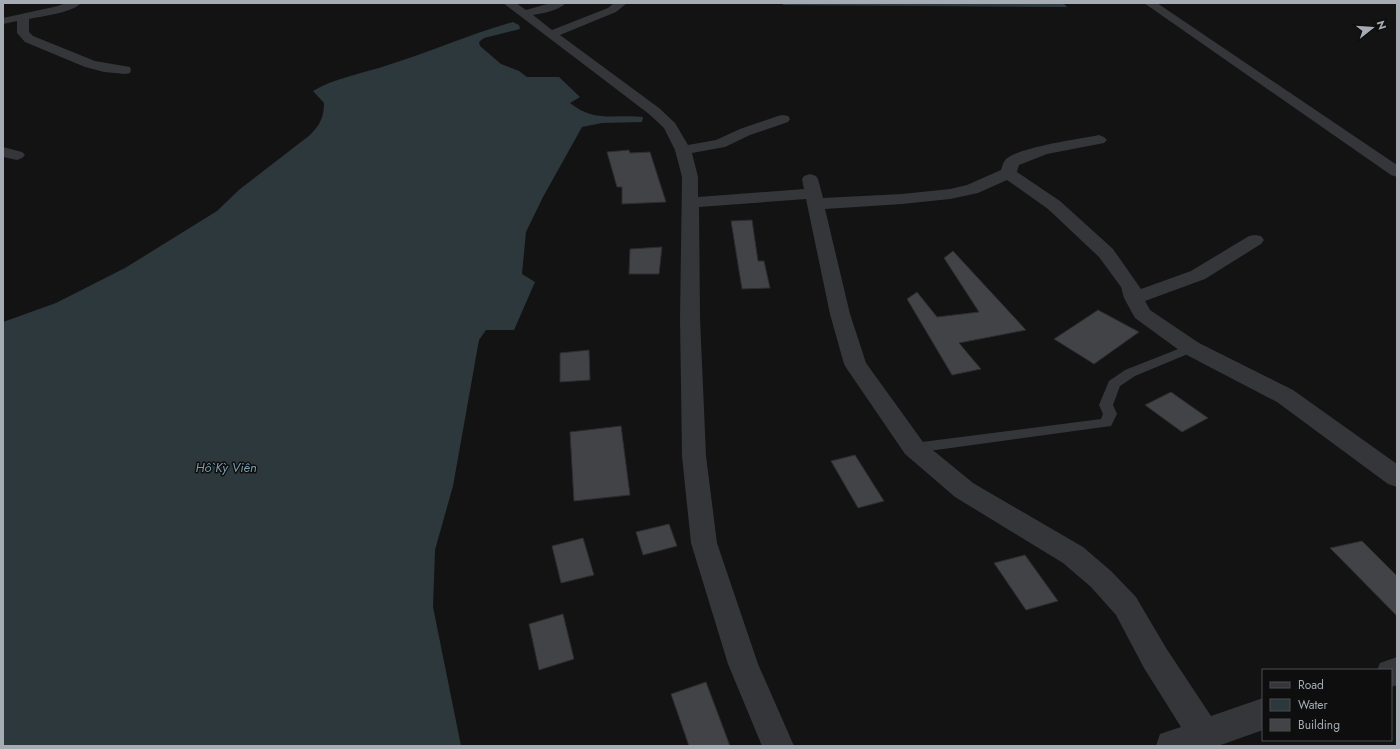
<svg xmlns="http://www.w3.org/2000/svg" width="1400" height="749" font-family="Jost,sans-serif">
  <rect width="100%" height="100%" fill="#131314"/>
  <g fill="#2d383c">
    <path d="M 783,3 L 1063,3 L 1067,7 L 783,5 Z"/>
    <path d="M 513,22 L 519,25 L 520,29 L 484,38 L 479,42 L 480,46 L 501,64 L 519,71 L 527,77 L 559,77 L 580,97 L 570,103 C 595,123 614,114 643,117 L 642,122 L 602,123 L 582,127 L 543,197 L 526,232 L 522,274 L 535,282 L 514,330 L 486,330 L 479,340 L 453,486 L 435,550 L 433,607 L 461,746 L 3,746 L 3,322 L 56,303 L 125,268 L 217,211 L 240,189 L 310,135 C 320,125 324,117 324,103 L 313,91 C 334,78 365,73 388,65 C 430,52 471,34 513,22 Z"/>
  </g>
  <g fill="#424347" stroke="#2d2d30">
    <path d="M 629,150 L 630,153 L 650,152 L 666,202 L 622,204 L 622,187 L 617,187 L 607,152 Z"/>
    <path d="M 752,220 L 758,261 L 764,261 L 770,288 L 742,289 L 731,221 Z"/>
    <path d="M 662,247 L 659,274 L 629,274 L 630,249 Z"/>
    <path d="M 953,251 L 1026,330 L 959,343 L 981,369 L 952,375 L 907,299 L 917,292 L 937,317 L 979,312 L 944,258 Z"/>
    <path d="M 1098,310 L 1139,332 L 1094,364 L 1054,339 Z"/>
    <path d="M 589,350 L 590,380 L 560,382 L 560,353 Z"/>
    <path d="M 1171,392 L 1208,418 L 1182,432 L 1145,405 Z"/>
    <path d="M 621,426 L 630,495 L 574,501 L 570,432 Z"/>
    <path d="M 855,455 L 884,501 L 858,508 L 831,461 Z"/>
    <path d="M 669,524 L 677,546 L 643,555 L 636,532 Z"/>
    <path d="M 583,538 L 594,575 L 561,583 L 552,546 Z"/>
    <path d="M 1362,541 L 1397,576 L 1397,616 L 1330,548 Z"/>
    <path d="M 1025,555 L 1058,601 L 1026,610 L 994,563 Z"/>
    <path d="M 563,614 L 574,659 L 539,670 L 529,624 Z"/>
    <path d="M 706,682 L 730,746 L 689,746 L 671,694 Z"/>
  </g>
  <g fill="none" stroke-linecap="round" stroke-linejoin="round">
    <path fill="#343639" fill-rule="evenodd" d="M 1191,344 L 1195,345 L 1197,348 L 1195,351 L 1135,376 L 1120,386 L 1113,405 L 1117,414 L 1111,426 L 914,453 L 909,452 L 907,448 L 909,444 L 914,443 L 1101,419 L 1103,414 L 1099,405 L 1109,381 L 1125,370 Z"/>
    <g fill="#343639" fill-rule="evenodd">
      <path d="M 66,3 L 81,3 C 72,13 42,16 29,19 L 29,32 L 33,36 L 95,61 L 130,67 L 131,70 L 130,73 L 125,74 L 104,72 L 85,67 L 25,42 L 17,33 L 17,21 L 3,24 L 3,18 L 58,6 Z"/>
      <path d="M 503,3 L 516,3 L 526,10 L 551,3 L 566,3 C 558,11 543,13 533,15 L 552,30 L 608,8 L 614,3 L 627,3 L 616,12 L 560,35 L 659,108 L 675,123 L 688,145 L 716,140 L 740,129 L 778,116 L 783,115 L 788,116 L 790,119 L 788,122 L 750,135 L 725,147 L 692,153 L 698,177 L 698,197 L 804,189 L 802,179 L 804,176 L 810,174 L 816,176 L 818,179 L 823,198 L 902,194 L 950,189 L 967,185 L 1001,170 C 1002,167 1003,162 1006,159 C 1020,147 1079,139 1099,135 L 1104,137 L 1107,140 L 1104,143 L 1047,154 L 1019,165 L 1017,172 L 1060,201 L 1113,249 L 1141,289 L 1191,271 L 1249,236 L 1255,235 L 1261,236 L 1264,240 L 1261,244 L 1205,279 L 1145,301 L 1150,310 L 1199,343 L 1293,390 L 1397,464 L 1397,487 L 1388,484 L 1277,402 L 1183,353 L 1135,318 L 1124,298 L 1121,287 L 1099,257 L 1048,209 L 1007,180 L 978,193 L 950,199 L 902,204 L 825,209 L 850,314 L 866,363 L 923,442 L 973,483 L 1083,547 L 1111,571 L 1136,597 L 1166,648 L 1211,716 L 1263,698 L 1263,730 L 1218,746 L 1156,746 L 1160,734 L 1181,727 L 1144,668 L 1116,615 L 1091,587 L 1063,563 L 955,497 L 905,454 L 847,369 L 844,364 L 830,314 L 806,199 L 699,207 L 700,318 L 706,456 L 717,543 L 758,664 L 794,746 L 762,746 L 728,664 L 691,543 L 682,456 L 680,318 L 682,177 L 675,150 L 664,128 L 649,114 Z"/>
      <path d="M 1144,3 L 1157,3 L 1397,165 L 1397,177 L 1391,175 Z"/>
      <path d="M 3,147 L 22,152 L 25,155 L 22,158 L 17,160 L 3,157 Z"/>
      <path d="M 1397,657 L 1397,685 L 1391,687 L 1391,670 L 1377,670 L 1380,663 Z"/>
    </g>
  </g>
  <g text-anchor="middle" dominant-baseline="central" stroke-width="3" stroke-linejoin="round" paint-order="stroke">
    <g font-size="13" font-style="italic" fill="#7d9fae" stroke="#0e0e0f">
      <text x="226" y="467">Hồ Kỳ Viên</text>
    </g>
  </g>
  <rect width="1400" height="749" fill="none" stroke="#a5acb4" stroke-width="8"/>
  <rect x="1262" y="669" width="130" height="72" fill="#0e0e0f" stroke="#4a4d51"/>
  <rect x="1270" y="682" width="20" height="6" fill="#343639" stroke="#4a4d51"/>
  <text x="1298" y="689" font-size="12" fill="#a5acb4">Road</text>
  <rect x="1270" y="699" width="20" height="12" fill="#2d383c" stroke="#4a4d51"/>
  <text x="1298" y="709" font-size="12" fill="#a5acb4">Water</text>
  <rect x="1270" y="719" width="20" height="12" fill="#424347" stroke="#4a4d51"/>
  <text x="1298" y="729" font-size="12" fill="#a5acb4">Building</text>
  <g transform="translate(1372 28) rotate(73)" stroke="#0e0e0f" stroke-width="3" paint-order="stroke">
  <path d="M0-3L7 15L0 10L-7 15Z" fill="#a5acb4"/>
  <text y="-6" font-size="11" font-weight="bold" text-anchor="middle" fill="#a5acb4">N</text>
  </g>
</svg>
